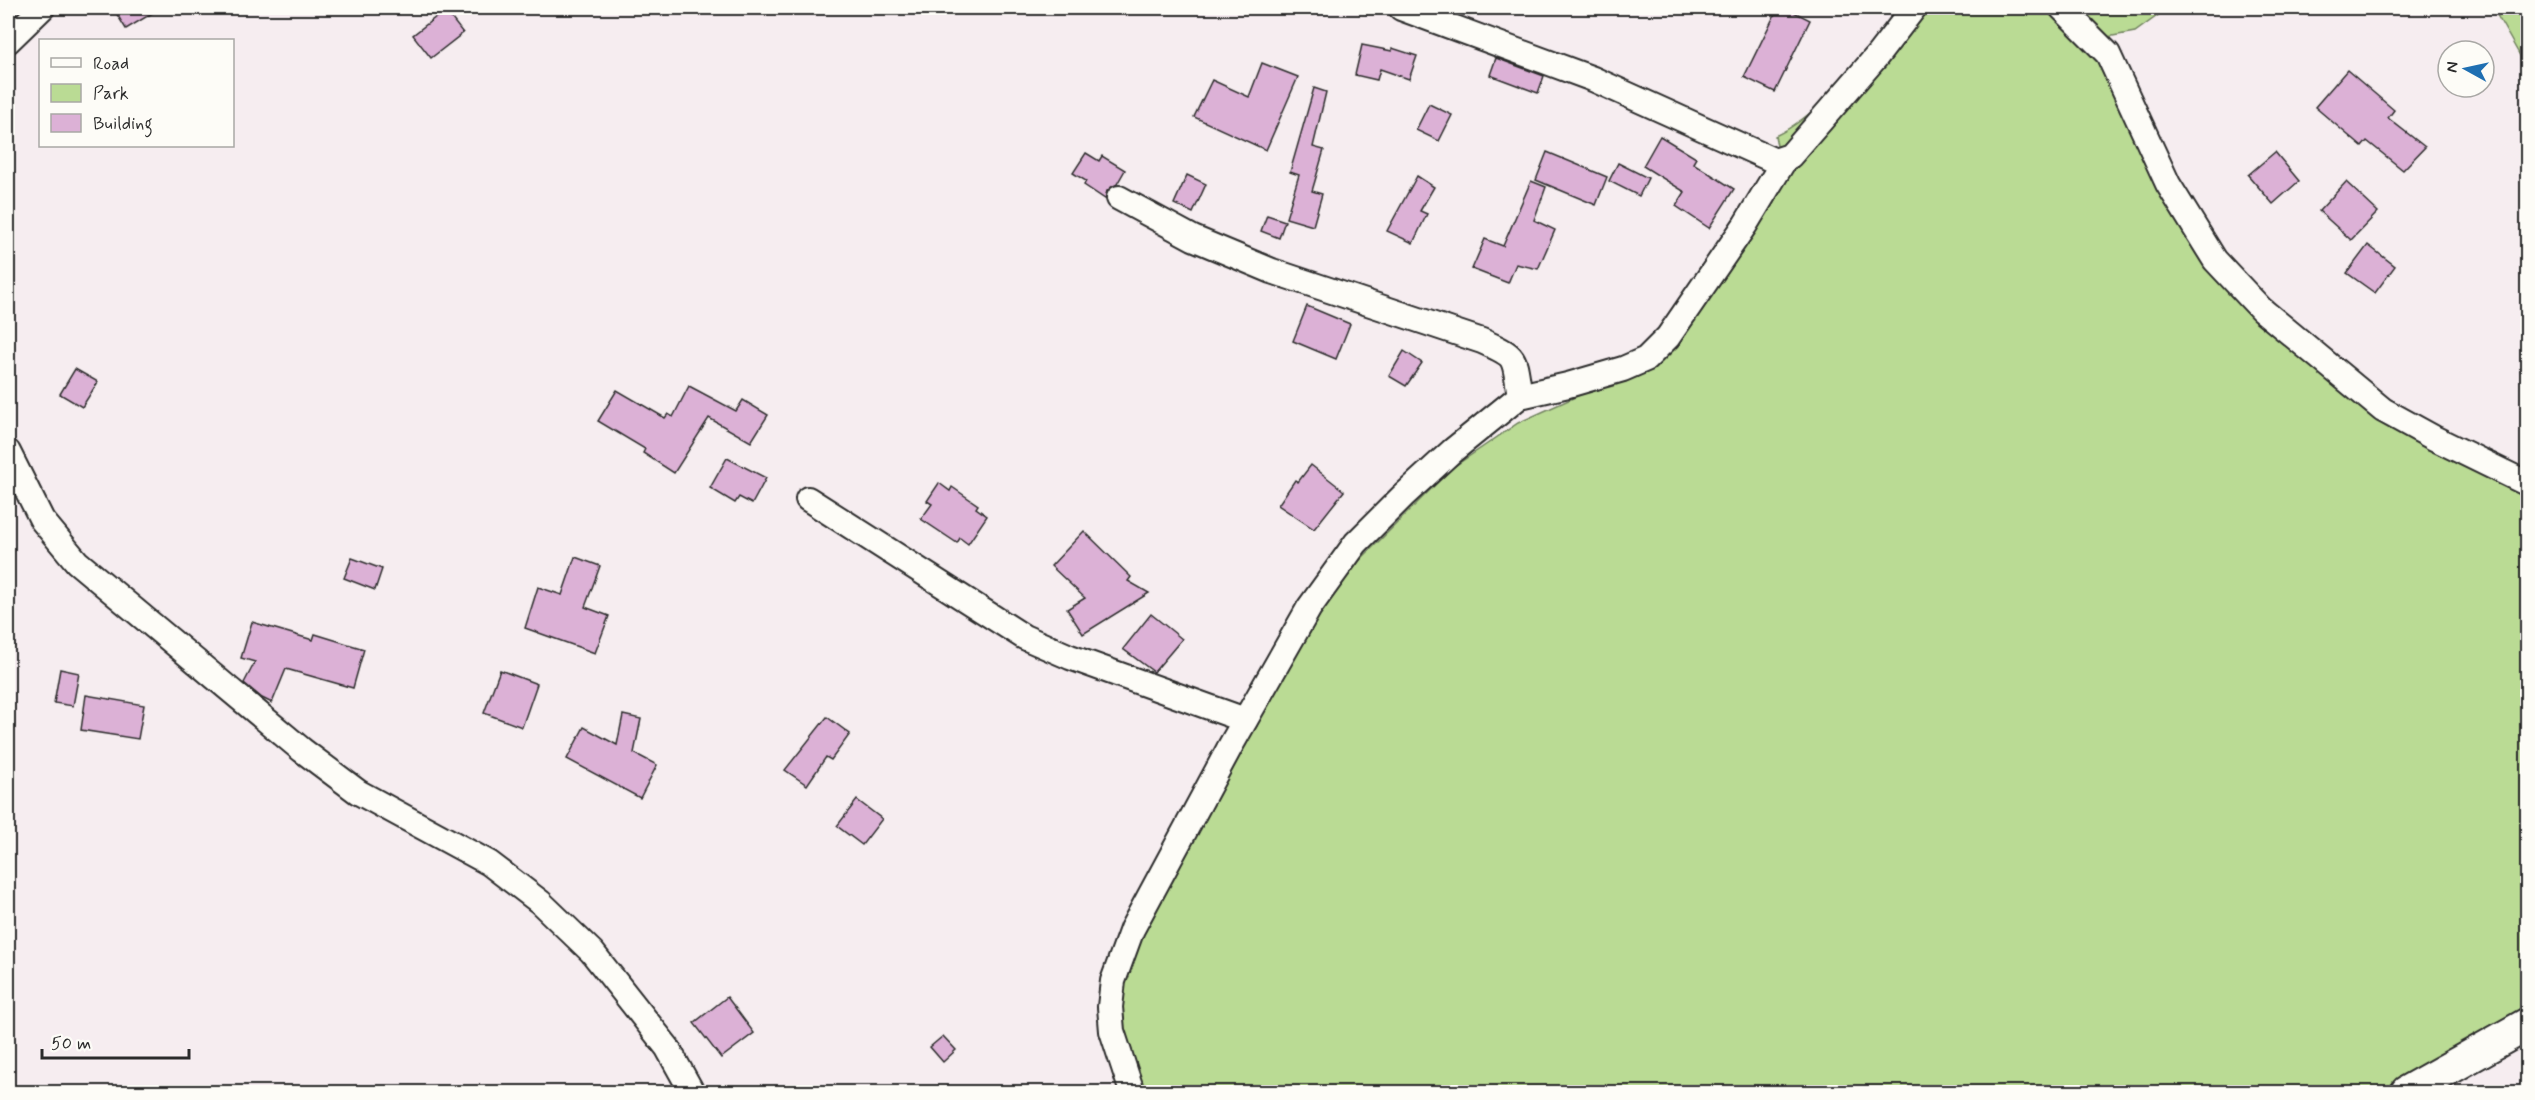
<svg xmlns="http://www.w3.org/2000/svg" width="2535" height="1100" font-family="Mynerve,sans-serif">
  <rect width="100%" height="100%" fill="#f6edf0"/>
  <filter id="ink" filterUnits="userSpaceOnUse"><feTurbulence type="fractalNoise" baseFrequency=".0167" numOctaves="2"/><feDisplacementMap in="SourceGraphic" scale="12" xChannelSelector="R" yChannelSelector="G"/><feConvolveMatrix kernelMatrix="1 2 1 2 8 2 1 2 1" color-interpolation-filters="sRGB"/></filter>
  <g filter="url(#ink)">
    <g fill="#badb94" stroke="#728360" stroke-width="1.5">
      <path d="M 1903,8 L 2168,8 L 2135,32 L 2090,40 L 2187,232 L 2365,393 L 2527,480 L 2527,1037 L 2430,1092 L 1124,1092 L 1116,1043 L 1132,934 L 1317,616 L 1360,560 L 1452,468 L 1518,423 L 1626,374 L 1660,335 L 1779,155 L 1775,136 C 1828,110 1866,52 1903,8 Z"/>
      <path d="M 2493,8 L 2527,8 L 2527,68 Z"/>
    </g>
    <g fill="#dcb1d6" stroke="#2b2b2b" stroke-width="1.5">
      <path d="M 113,8 L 161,8 L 126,29 Z"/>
      <path d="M 1778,8 L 1786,8 L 1810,20 L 1775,92 L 1744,77 Z"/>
      <path d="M 445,10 L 463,33 L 431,58 L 413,35 Z"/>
      <path d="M 1362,45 L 1392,51 L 1392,48 L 1417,56 L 1409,79 L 1380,69 L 1377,80 L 1355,75 Z"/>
      <path d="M 1496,58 L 1544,76 L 1538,93 L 1490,75 Z"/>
      <path d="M 1262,63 L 1298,77 L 1266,150 L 1194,117 L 1212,80 L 1249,97 Z"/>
      <path d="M 2347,70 L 2394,110 L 2388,118 L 2425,147 L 2403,170 L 2367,141 L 2362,147 L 2315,107 Z"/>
      <path d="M 1314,88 L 1326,92 L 1313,147 L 1324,150 L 1312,191 L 1322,194 L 1313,226 L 1286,218 L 1299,175 L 1290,172 Z"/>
      <path d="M 1429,104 L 1452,115 L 1439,141 L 1416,130 Z"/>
      <path d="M 1660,136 L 1696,158 L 1693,163 L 1734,189 L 1709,228 L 1676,206 L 1685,192 L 1643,166 Z"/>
      <path d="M 1547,152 L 1607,177 L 1596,205 L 1536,180 Z"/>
      <path d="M 2275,152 L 2299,181 L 2273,204 L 2248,175 Z"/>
      <path d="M 1086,153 L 1099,161 L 1102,156 L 1125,170 L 1117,184 L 1107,191 L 1105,199 L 1084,185 L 1086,181 L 1073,173 Z"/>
      <path d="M 1618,163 L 1648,178 L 1639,196 L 1609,181 Z"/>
      <path d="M 1187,175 L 1206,184 L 1193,213 L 1174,204 Z"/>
      <path d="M 1417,176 L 1434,187 L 1420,211 L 1427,214 L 1413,243 L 1387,231 Z"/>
      <path d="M 1531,181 L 1546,187 L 1534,220 L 1555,230 L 1538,269 L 1516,264 L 1508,283 L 1472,269 L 1485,239 L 1503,246 Z"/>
      <path d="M 2346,182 L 2378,212 L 2351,240 L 2319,211 Z"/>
      <path d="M 1267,215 L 1285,221 L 1279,238 L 1261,231 Z"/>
      <path d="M 2368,245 L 2395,266 L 2375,293 L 2347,273 Z"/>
      <path d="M 1307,306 L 1350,324 L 1336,359 L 1293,341 Z"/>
      <path d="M 1404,351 L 1422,363 L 1406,386 L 1389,376 Z"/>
      <path d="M 75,369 L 98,382 L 82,407 L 60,394 Z"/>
      <path d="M 689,386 L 736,411 L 743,400 L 768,415 L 751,442 L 709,418 L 674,473 L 643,453 L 645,449 L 598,421 L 617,390 L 665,418 L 668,414 L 673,417 Z"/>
      <path d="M 727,458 L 766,478 L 752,504 L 739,497 L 735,503 L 710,488 Z"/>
      <path d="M 1311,465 L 1344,491 L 1314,529 L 1278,505 L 1295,480 L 1298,482 Z"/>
      <path d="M 939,483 L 950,491 L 952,487 L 978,505 L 976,508 L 987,516 L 968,544 L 960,538 L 957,543 L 921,519 L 932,504 L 927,501 Z"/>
      <path d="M 1084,531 L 1131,577 L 1128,581 L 1149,593 L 1083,634 L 1067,609 L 1085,598 L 1051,566 Z"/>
      <path d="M 575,557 L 600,566 L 585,607 L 609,616 L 595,653 L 525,628 L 538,587 L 562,595 Z"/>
      <path d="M 352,558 L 382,569 L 375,590 L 344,578 Z"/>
      <path d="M 1151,614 L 1182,639 L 1154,672 L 1123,649 Z"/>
      <path d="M 252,622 L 313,640 L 315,634 L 364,649 L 353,688 L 286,669 L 272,703 L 262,698 L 244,683 L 255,662 L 241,658 Z"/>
      <path d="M 60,669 L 79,673 L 73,706 L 54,703 Z"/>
      <path d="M 500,670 L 537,684 L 522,727 L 484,713 Z"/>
      <path d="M 86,695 L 144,705 L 138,739 L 81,730 Z"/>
      <path d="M 623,715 L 641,719 L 634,753 L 657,765 L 640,798 L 567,759 L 584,727 L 617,745 Z"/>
      <path d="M 827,717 L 850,734 L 831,760 L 826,757 L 807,785 L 785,770 Z"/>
      <path d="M 857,800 L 882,819 L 862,845 L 837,826 Z"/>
      <path d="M 727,997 L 754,1033 L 721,1058 L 694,1023 Z"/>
      <path d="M 943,1036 L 956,1050 L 943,1062 L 930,1047 Z"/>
    </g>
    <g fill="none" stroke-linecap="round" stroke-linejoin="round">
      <defs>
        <g id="minor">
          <path d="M 1401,8 L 1593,79 L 1775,161 L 1790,156 L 1877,56 L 1914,8"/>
          <path d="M 2062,8 L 2108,54 L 2168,184 L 2215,260 L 2261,309 L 2383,410 L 2434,438 L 2528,484"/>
          <path d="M 8,41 L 42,8"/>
          <path d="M 1119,198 L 1193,238 L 1272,271 L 1482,341 C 1520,358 1513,356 1520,396"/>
          <path d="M 8,452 L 42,520 L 77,562 L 302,750 L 358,792 L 489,863 L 540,902 L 592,952 L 667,1047 L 692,1092"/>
          <path d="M 808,499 L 1024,637 L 1070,657 L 1245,720"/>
          <path d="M 1132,1092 L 1112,1031 L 1110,1007 L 1113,981 L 1132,929 L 1231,745 L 1309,608 L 1356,543 L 1403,496 L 1452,451 L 1520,396 L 1568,385 L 1623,369 L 1646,359 L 1668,337 L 1745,225 L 1785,159"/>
        </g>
        <path id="major" d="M 2407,1092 L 2528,1024"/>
      </defs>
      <use href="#minor" stroke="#2b2b2b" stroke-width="28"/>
      <use href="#major" stroke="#2b2b2b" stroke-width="36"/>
      <use href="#minor" stroke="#fdfcf7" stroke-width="24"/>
      <use href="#major" stroke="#fdfcf7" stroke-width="32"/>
    </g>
  </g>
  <rect width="2535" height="1100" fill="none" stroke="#fdfcf7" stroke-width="30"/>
  <rect x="15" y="15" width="2505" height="1070" fill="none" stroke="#2b2b2b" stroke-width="2" filter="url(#ink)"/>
  <rect x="39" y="39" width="195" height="108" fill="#fdfcf7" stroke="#a9a8a5" stroke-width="1.5"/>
  <rect x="51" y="58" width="30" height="9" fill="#fdfcf7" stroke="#a9a8a5" stroke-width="1.5"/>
  <text x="93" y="69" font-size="18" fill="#2b2b2b">Road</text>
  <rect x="51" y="84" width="30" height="18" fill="#badb94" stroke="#a9a8a5" stroke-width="1.5"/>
  <text x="93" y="99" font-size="18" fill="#2b2b2b">Park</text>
  <rect x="51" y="114" width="30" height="18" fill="#dcb1d6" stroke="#a9a8a5" stroke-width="1.5"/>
  <text x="93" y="129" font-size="18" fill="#2b2b2b">Building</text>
  <g transform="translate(2466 69) rotate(278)"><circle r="28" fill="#fdfcf7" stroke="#a9a8a5" stroke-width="1.5"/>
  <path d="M0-4.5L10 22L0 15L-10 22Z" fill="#1f6fb2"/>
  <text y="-9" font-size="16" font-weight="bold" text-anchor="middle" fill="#2b2b2b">N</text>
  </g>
  <path d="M42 1049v9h147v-9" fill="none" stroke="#2b2b2b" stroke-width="3"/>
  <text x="51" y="1049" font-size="18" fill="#2b2b2b" stroke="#fdfcf7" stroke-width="4.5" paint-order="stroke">50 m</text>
</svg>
